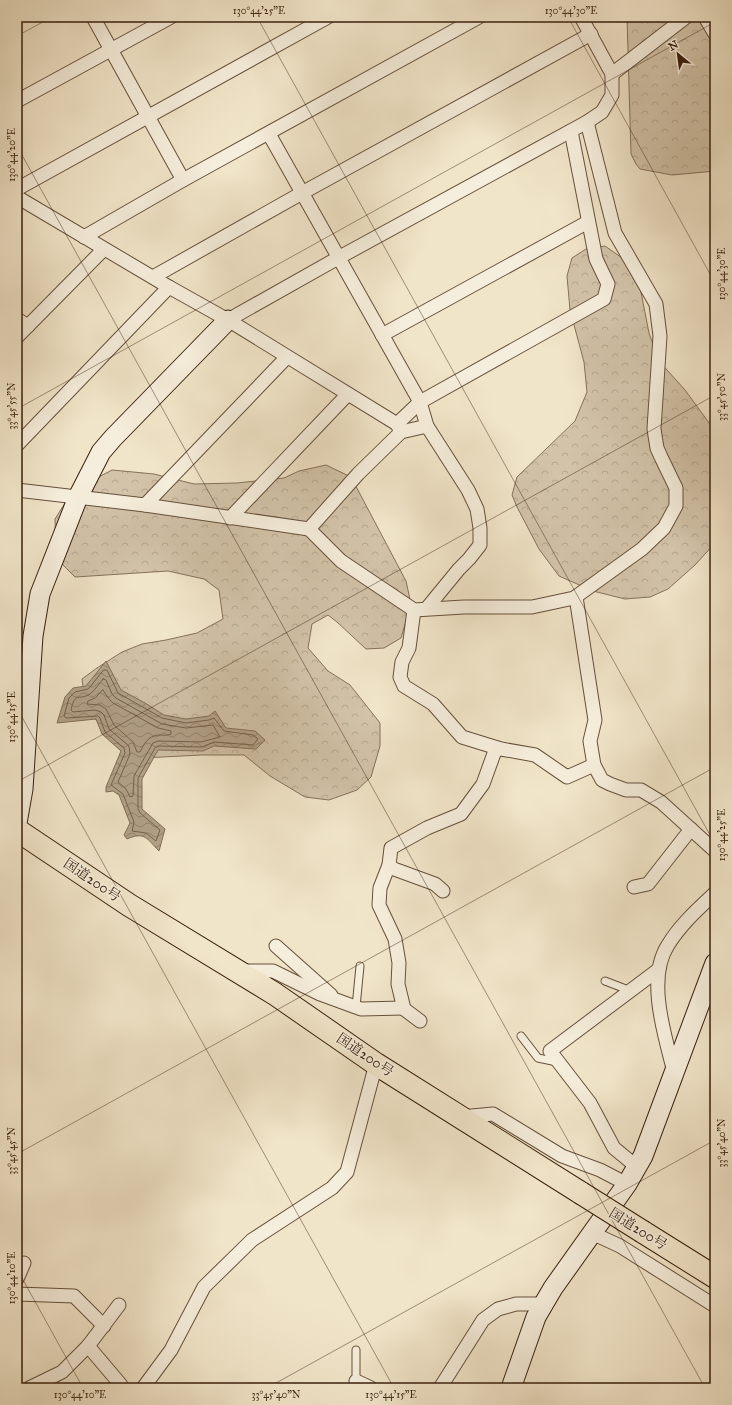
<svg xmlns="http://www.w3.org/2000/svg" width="732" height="1405" font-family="'IM FELL Great Primer','Noto Serif JP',serif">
  <defs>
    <pattern id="forest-crowns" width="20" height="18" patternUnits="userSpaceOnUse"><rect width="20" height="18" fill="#d2c3a9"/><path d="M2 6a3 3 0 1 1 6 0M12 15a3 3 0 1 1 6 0" fill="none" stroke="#b5a790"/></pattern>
    <pattern id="water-waves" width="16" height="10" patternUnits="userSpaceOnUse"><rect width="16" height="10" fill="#b2a289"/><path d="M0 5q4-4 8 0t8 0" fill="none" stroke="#92836e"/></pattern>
  </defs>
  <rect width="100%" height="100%" fill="#f1e5c9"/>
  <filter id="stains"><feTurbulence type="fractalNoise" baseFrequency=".005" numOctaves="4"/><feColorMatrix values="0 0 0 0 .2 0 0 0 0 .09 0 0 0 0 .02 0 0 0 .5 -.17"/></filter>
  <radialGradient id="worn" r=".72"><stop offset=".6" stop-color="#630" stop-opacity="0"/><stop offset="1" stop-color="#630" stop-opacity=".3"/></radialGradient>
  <g fill="url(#forest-crowns)" stroke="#85715b">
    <path d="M 627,17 L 715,17 L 715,171 L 672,175 L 640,169 L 636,164 L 631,154 Z"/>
    <path d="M 605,246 L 625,260 L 640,287 L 649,333 L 659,361 L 685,390 L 715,431 L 715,543 L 695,565 L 668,589 L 650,597 L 625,599 L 593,591 L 559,576 L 539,549 L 517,507 L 512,495 L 517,477 L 575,421 L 587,392 L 584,362 L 570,310 L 567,276 L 572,258 L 586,249 Z"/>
    <path d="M 326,465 L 351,477 L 406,581 L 411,604 L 401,638 L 384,648 L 366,649 L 337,622 L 328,615 L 312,624 L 308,648 L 328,671 L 350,685 L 380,723 L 380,746 L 371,777 L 357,790 L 329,800 L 305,797 L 270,776 L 244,755 L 201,755 L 143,758 L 109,736 L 92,715 L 85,702 L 82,679 L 97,668 L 122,652 L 142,644 L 166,640 L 197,633 L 223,619 L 219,590 L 204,579 L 168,571 L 75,577 L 63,565 L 56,546 L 55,519 L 65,503 L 91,481 L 112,470 L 154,474 L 194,484 L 237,483 L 284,478 L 299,471 Z"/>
  </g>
  <path fill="url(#water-waves)" stroke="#816e57" d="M 106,661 L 121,690 L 145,703 L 164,715 L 186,719 L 209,716 L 215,711 L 226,728 L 255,731 L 265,740 L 256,749 L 214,746 L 203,751 L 158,750 L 142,779 L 142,809 L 165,829 L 159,851 C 147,839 145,831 127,839 L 124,835 L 130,823 L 119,795 L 113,791 L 106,792 L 106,787 L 121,751 L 102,734 L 96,719 L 57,723 L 65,697 L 73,688 L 86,686 Z"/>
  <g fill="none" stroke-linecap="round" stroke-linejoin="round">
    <g stroke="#75604b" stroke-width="1">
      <path d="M 104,670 L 107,670 L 118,693 L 162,718 L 186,723 L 209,720 L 214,718 L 224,731 L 253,735 L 258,739 L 253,745 L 214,742 L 202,747 L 158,746 L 155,748 L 138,778 L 138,809 L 140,813 L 160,830 L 156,841 L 146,833 L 132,831 L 134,822 L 123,794 L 111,785 L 125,753 L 124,748 L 105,732 L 100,718 L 98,716 L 66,718 L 64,716 L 69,698 L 75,692 L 88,689 Z"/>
      <path d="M 103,679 L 106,680 L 112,694 L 116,698 L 162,724 L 186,728 L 213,725 L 220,737 L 201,742 L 158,741 L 153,743 L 134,776 L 133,796 L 130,797 L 126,789 L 118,782 L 130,754 L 129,746 L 109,729 L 104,715 L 101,712 L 95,710 L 73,712 L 71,710 C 75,691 79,701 90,694 C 95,690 99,684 103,679 Z"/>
      <path d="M 103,690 L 109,699 L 113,703 L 158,728 L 171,731 L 171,734 C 167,736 163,735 158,735 C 148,736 144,744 140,752 L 137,752 L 133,742 L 114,725 L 106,709 L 100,705 L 87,704 L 88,701 L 95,698 Z"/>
    </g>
    <defs>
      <g id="lane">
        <path d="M 605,981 L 631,991"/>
        <path d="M 356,1007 L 360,966"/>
        <path d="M 521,1036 L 538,1058 L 557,1062"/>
        <path d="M 351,1388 L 356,1381 L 356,1350"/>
      </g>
      <g id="street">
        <path d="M 93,17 L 183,180"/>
        <path d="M 705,17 L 715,34"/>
        <path d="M 612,74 L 686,17"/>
        <path d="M 17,101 L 171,17"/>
        <path d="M 269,134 L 420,402 L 397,424"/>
        <path d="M 17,189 L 328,17"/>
        <path d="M 17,197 L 169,287 L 228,320 L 397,424 L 401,432"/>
        <path d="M 84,237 L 183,180 L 479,17"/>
        <path d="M 153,277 L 302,193 L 591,34"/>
        <path d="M 17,319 L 28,326"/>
        <path d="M 228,320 L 338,258 L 587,122 L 602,112 L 612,95 L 612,74 L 581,17"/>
        <path d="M 382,335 L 588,222"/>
        <path d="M 17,337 L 104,249"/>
        <path d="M 427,426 L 420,402 L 604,299 L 608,284 L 596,259 L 571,131"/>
        <path d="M 17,445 L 169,287"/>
        <path d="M 17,490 L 145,505 L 309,529 L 358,474 L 401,432 L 427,426 L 468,490 L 477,509 L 480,528 L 480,545 L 469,559 L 459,569 L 427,608"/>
        <path d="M 145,505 L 287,357"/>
        <path d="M 230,518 L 348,394"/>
        <path d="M 309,529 L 341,561 L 414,610 L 464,607 L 532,607 L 574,598 L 642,549 L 664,528 L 676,506 L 676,488 L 661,457 L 657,448 L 654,429 L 660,336 L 656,304 L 615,233 L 587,122"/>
        <path d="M 576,597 L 595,720 L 590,741 L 594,765 L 602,780 L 610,784 L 626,790 L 641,790 L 661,802 L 715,851"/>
        <path d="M 414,610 L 409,648 L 402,662 L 400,677 L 404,686 L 433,704 L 462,737 L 501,749 L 535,755 L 567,777 L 594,765"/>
        <path d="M 389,865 L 380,888 L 379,905 L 395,939 L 399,963 L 398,984 L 404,1009 L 420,1021"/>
        <path d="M 634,887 L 648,884 L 691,829"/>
        <path d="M 443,891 L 435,884 L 394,869 L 389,865 L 391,848 L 427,828 L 461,814 L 483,784 L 496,748"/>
        <path d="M 276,946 L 331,995"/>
        <path d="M 241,971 L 273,971 L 320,994 L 361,1009 L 403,1008"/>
        <path d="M 674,1072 C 665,1036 646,979 668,945 C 680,925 698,909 715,893"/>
        <path d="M 461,1117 L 493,1114 L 562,1156 L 600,1170 L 627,1184"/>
        <path d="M 637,1167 L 614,1148 L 590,1103 L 550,1051 L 658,970"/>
        <path d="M 592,1233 L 620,1246 L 715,1306"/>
        <path d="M 17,1279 L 24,1263"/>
        <path d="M 17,1294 L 74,1296 L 104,1326"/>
        <path d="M 88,1346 L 119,1305"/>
        <path d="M 356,1381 L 371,1388"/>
        <path d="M 29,1388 L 62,1372 L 88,1346 L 121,1385 L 122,1388"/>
        <path d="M 143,1388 L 171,1350 L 204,1287 L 252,1240 L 332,1188 L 347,1172 L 376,1064"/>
        <path d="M 440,1388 L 483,1320 L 498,1309 L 516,1304 L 544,1304"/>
      </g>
      <g id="secondary">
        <path d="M 17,823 L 23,789 L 33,636 L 40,594 L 78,497 L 101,452 L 113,438 L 228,320"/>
        <path d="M 511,1388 L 536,1317 L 553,1288 L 627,1184 L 643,1156 L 715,963"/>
      </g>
      <g id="highway">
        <path d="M 17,830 L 129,905 L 275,994 L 376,1064 L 581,1193"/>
        <path d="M 643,1232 L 715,1277"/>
      </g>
    </defs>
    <use href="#lane" stroke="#66503c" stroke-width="9"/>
    <use href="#street" stroke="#66503c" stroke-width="15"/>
    <use href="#secondary" stroke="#381f0d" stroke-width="21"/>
    <use href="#highway" stroke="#381f0d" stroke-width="24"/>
    <use href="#lane" stroke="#f6eedc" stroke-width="7"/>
    <use href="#street" stroke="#f6eedc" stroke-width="13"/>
    <use href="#secondary" stroke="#f6eedc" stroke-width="19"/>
    <use href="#highway" stroke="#f1e5c9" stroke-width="22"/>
    <defs>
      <path id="highway-bridge" d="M 581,1193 L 643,1232"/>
    </defs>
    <use href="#highway-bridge" stroke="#381f0d" stroke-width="24" stroke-linecap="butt"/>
    <use href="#highway-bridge" stroke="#f1e5c9" stroke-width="22"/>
  </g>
  <path fill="none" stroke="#381f0d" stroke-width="1" stroke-opacity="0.45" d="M 257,17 L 715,844M 568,17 L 715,283M 17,36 L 52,17M 17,146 L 705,1388M 17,409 L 715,22M 17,708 L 394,1388M 17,782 L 715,395M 17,1154 L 715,767M 17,1269 L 83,1388M 267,1388 L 715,1140"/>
  <g text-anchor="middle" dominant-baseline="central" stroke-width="3" stroke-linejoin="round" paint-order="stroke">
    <g font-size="14" fill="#381f0d" stroke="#f6eedc">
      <text transform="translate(92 880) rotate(34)">国道200号</text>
      <text transform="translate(365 1055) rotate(34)">国道200号</text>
      <text transform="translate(638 1229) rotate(32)">国道200号</text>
    </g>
  </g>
  <rect width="732" height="1405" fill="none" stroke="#f1e5c9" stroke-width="44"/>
  <g transform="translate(678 54) rotate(331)" stroke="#f6eedc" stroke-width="3" paint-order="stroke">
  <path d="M0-3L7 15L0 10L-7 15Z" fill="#381f0d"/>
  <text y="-6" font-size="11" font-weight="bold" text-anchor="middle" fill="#381f0d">N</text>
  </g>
  <rect x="22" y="22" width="688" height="1361" fill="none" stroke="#381f0d" stroke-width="1.5"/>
  <g font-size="10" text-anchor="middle" fill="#381f0d">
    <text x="259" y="14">130°44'25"E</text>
    <text x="571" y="14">130°44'30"E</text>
    <text transform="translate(11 155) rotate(-90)" y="4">130°44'20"E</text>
    <text transform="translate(721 274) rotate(-90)" y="4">130°44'30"E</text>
    <text transform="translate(721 397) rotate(-90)" y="4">33°45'50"N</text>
    <text transform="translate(11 406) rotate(-90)" y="4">33°45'55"N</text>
    <text transform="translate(11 717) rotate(-90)" y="4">130°44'15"E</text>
    <text transform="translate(721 835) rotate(-90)" y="4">130°44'25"E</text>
    <text transform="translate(721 1143) rotate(-90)" y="4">33°45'40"N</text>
    <text transform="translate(11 1151) rotate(-90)" y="4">33°45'45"N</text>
    <text transform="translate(11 1278) rotate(-90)" y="4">130°44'10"E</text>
    <text x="80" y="1398">130°44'10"E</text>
    <text x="276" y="1398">33°45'40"N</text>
    <text x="391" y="1398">130°44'15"E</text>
  </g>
  <rect width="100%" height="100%" filter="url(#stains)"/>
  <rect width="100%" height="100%" fill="url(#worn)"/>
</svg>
